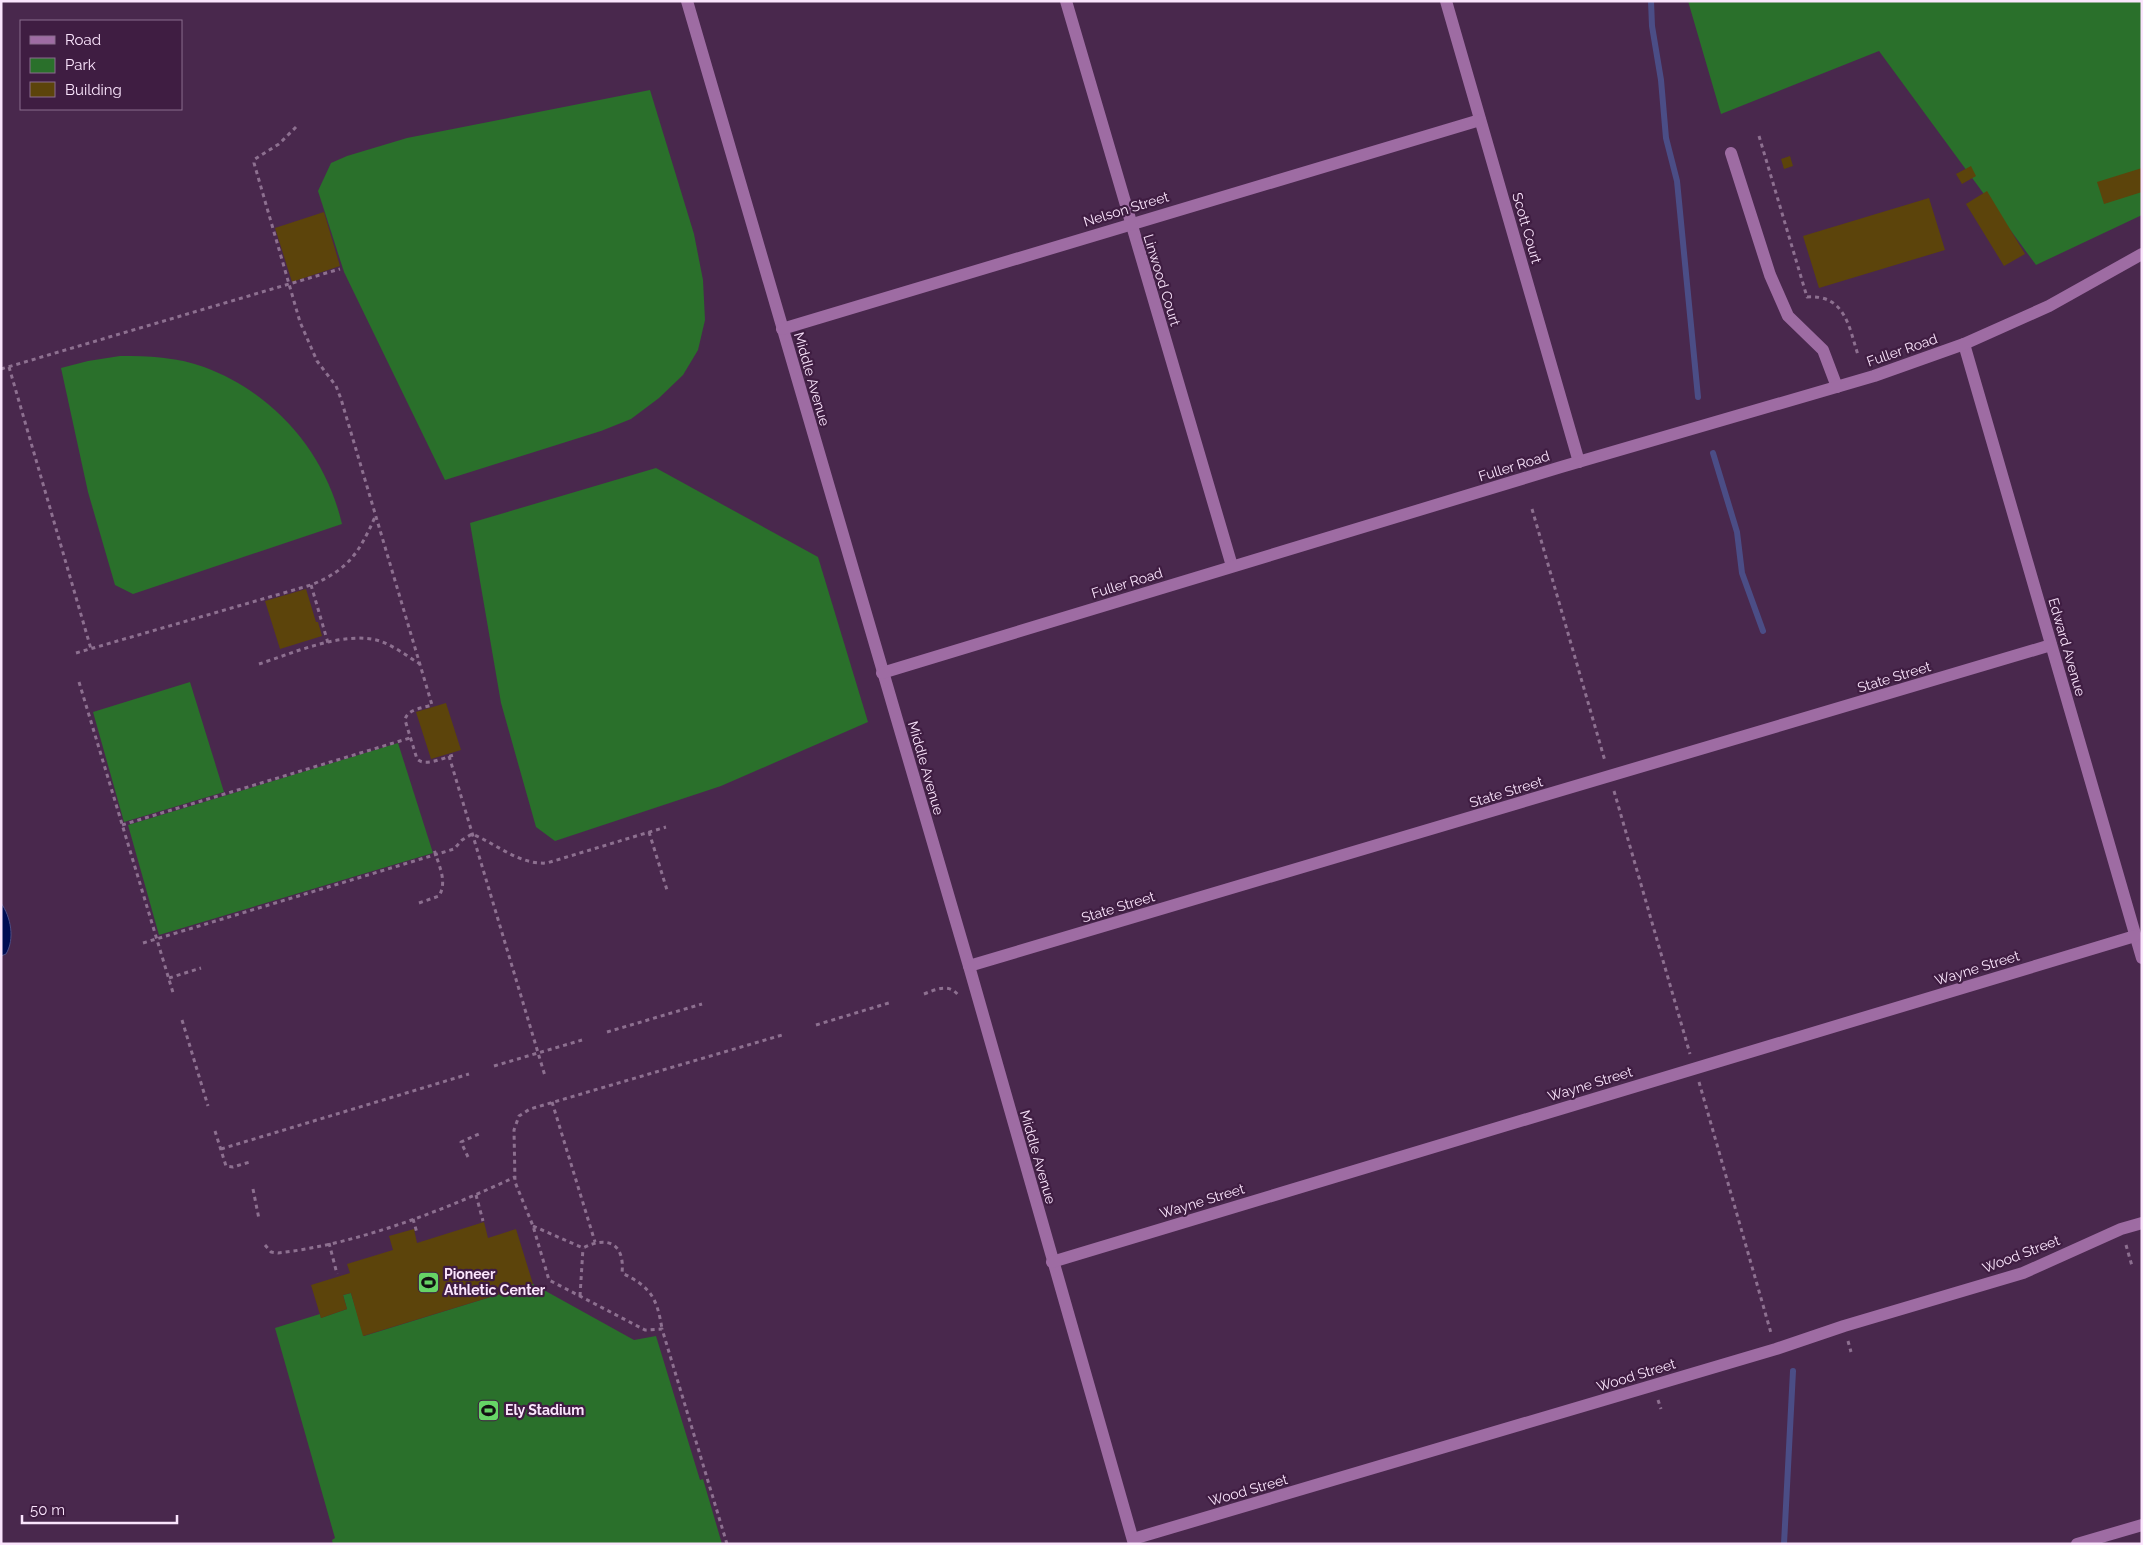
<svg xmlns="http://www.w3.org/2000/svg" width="2143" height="1545" font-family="Raleway,sans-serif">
  <rect width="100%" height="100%" fill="#49284d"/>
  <g fill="#2a702b">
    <path d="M 1688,1 L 2142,1 L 2142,215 L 2036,265 L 1879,51 L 1721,114 Z"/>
    <path d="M 650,90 L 694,234 L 703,280 L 705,320 L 698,350 L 683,375 L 659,398 L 631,419 L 601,431 L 445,480 L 344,272 L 318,191 L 331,163 L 347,156 L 407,138 Z"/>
    <path d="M 120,356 C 148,356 177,357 204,367 C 274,393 325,452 342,524 L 133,594 L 115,585 L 88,492 L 61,368 L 88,361 Z"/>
    <path d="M 656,468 L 818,557 L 868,722 L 721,786 L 555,841 L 536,827 L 501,703 L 470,523 Z"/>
    <path d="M 190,682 L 224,792 L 124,822 L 93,712 Z"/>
    <path d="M 398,743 L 433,853 L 159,935 L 128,825 Z"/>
    <path d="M 533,1284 L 634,1340 L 656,1336 L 700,1480 L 703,1479 L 722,1544 L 333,1544 L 332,1540 L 335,1538 L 275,1328 L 320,1314 L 321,1318 L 347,1309 L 343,1295 L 351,1293 L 364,1336 Z"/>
  </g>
  <path fill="#000c53" stroke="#4b4d86" d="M 1,903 C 11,917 15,939 6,954 L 1,956 Z"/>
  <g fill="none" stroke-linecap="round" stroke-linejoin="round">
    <g stroke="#4b4d86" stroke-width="6">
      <path d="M 1651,1 L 1652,26 L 1661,80 L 1666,138 L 1677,181 L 1698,397"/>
      <path d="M 1713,453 L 1737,532 L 1742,573 L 1763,631"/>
      <path d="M 1784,1544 L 1793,1371"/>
    </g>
  </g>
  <g fill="#5c440b">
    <path d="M 1790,156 L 1793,166 L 1784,169 L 1781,159 Z"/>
    <path d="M 1971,166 L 1976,176 L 1962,184 L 1956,174 Z"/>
    <path d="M 2142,168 L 2142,192 L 2104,204 L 2097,182 Z"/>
    <path d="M 1987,191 L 2025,254 L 2004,266 L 1966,204 Z"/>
    <path d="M 1929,198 L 1945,250 L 1819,288 L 1803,236 Z"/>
    <path d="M 324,212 L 340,266 L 292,282 L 275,228 Z"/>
    <path d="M 306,589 L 316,622 L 318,622 L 322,636 L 280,649 L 265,601 Z"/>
    <path d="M 446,703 L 461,750 L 431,759 L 416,712 Z"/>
    <path d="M 484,1222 L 488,1238 L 516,1229 L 533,1284 L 363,1336 L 351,1293 L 343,1295 L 347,1309 L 321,1318 L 311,1285 L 350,1273 L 347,1264 L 393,1250 L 389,1236 L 414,1229 L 417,1243 Z"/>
  </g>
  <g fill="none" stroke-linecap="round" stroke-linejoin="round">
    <g stroke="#8d7090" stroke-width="3" stroke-dasharray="4 4" stroke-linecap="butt">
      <path d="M 296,127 L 279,144 L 255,159 L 254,163 L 300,322 L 317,361 L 336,386 L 341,399 L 432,705 C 423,708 407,709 405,720 L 417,759 C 425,767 443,758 454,755"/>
      <path d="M 1759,136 L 1807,297 C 1845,294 1849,327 1858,355"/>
      <path d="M 9,367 L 91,649"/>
      <path d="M 1,369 L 340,269"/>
      <path d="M 1532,509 L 1605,761"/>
      <path d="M 311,585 L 328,643"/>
      <path d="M 76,653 L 311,585 C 348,570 359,553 375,517"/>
      <path d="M 259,664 C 293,653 345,630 380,641 C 394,646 407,656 420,664"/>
      <path d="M 79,682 L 174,996"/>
      <path d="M 449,756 L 545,1076"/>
      <path d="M 1614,791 L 1690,1054"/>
      <path d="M 122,825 L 410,738"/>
      <path d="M 649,832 L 667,890"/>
      <path d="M 419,903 L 439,896 C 448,881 438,864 434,849"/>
      <path d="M 143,943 L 454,849 L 462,840 L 472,834 C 497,844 519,865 547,863 L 666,827"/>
      <path d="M 169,978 L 201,968"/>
      <path d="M 924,994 C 937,989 949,983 959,996"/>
      <path d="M 182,1020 L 208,1106"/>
      <path d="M 816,1025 L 892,1002"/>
      <path d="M 607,1032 L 702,1004"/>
      <path d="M 494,1066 L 582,1040"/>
      <path d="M 1699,1082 L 1771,1333"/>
      <path d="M 552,1102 L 595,1242"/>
      <path d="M 215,1131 L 226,1166 L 233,1167 L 250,1162"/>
      <path d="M 221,1149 L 469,1074"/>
      <path d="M 468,1157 L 461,1142 L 481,1133"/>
      <path d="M 253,1189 L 259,1219"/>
      <path d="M 476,1195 L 483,1221"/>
      <path d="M 413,1219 L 417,1233"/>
      <path d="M 533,1226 L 583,1248 C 608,1235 625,1244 622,1273 C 651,1287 657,1298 662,1329"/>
      <path d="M 329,1243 L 337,1274"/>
      <path d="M 265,1245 L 271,1252 L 278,1253 C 358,1244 442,1211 515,1177"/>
      <path d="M 2126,1245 L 2132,1266"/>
      <path d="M 580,1296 L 583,1248"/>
      <path d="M 1848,1341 L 1851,1352"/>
      <path d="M 1658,1400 L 1661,1409"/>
      <path d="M 727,1544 L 662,1329 L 645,1330 L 549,1280 L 533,1226 L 515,1182 L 514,1130 L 519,1116 L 530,1109 L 782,1035"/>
    </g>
    <g stroke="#9e6ca3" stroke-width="12">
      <path d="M 687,1 L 969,966 L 1134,1544"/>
      <path d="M 1066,1 L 1232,566"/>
      <path d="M 1446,1 L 1579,462"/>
      <path d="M 1731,153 L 1770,275 L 1788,316 L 1823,350 L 1837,387"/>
      <path d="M 782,329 L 1480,120"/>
      <path d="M 1964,344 L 2142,958"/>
      <path d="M 882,673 L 1561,467 L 1874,376 L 1964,344 L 2049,306 L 2142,254"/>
      <path d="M 969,966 L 2051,645"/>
      <path d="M 1052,1262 L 2135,936"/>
      <path d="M 1133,1539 L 1776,1349 L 1844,1326 L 2023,1273 L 2121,1229 L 2142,1223"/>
      <path d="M 2077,1544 L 2142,1525"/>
    </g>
  </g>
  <defs>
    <symbol id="stadium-square" viewBox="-11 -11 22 22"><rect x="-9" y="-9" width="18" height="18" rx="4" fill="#66d466" stroke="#3f1d42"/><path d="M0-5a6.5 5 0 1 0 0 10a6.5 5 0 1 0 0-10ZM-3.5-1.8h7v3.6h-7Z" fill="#111"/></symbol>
  </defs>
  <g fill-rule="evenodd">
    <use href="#stadium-square" x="416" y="1270" width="25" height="25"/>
    <use href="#stadium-square" x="476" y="1398" width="25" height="25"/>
  </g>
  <g text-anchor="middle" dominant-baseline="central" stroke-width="4.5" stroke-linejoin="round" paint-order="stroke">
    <g font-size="14" fill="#fbe5fd" stroke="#3f1d42">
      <text transform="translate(1126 209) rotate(-17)">Nelson Street</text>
      <text transform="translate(1527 228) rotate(74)">Scott Court</text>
      <text transform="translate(1162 280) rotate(73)">Linwood Court</text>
      <text transform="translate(1902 350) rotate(-19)">Fuller Road</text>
      <text transform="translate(812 379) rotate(74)">Middle Avenue</text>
      <text transform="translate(1514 466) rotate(-17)">Fuller Road</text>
      <text transform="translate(1127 583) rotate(-17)">Fuller Road</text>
      <text transform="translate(2067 647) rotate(74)">Edward Avenue</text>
      <text transform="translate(1894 677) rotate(-17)">State Street</text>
      <text transform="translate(926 768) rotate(74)">Middle Avenue</text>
      <text transform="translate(1506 792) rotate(-17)">State Street</text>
      <text transform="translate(1118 907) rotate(-17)">State Street</text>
      <text transform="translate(1977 968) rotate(-17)">Wayne Street</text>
      <text transform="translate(1590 1084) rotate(-17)">Wayne Street</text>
      <text transform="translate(1038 1157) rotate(74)">Middle Avenue</text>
      <text transform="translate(1202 1201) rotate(-17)">Wayne Street</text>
      <text transform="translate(2021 1254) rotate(-21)">Wood Street</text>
      <text transform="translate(1636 1375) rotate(-17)">Wood Street</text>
      <text transform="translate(1248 1490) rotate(-16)">Wood Street</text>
    </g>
    <g font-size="14" font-weight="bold" fill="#fbe5fd" stroke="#3f1d42" text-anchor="start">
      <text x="444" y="1274">Pioneer<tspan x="444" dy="16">Athletic Center</tspan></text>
      <text x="505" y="1410">Ely Stadium</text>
    </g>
  </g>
  <rect width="2143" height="1545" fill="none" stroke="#fbe5fd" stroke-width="5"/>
  <rect x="20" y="20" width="162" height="90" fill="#3f1d42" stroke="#8a6d8d"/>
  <rect x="30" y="36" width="25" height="8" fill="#9e6ca3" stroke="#8a6d8d"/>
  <text x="65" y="45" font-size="15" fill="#fbe5fd">Road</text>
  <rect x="30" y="58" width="25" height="15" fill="#2a702b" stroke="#8a6d8d"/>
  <text x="65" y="70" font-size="15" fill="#fbe5fd">Park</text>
  <rect x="30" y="82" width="25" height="15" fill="#5c440b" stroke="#8a6d8d"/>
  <text x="65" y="95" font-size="15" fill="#fbe5fd">Building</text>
  <path d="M22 1515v8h155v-8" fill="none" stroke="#fbe5fd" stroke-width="2.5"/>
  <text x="30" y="1515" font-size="15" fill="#fbe5fd" stroke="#3f1d42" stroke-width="4" paint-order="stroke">50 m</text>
</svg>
